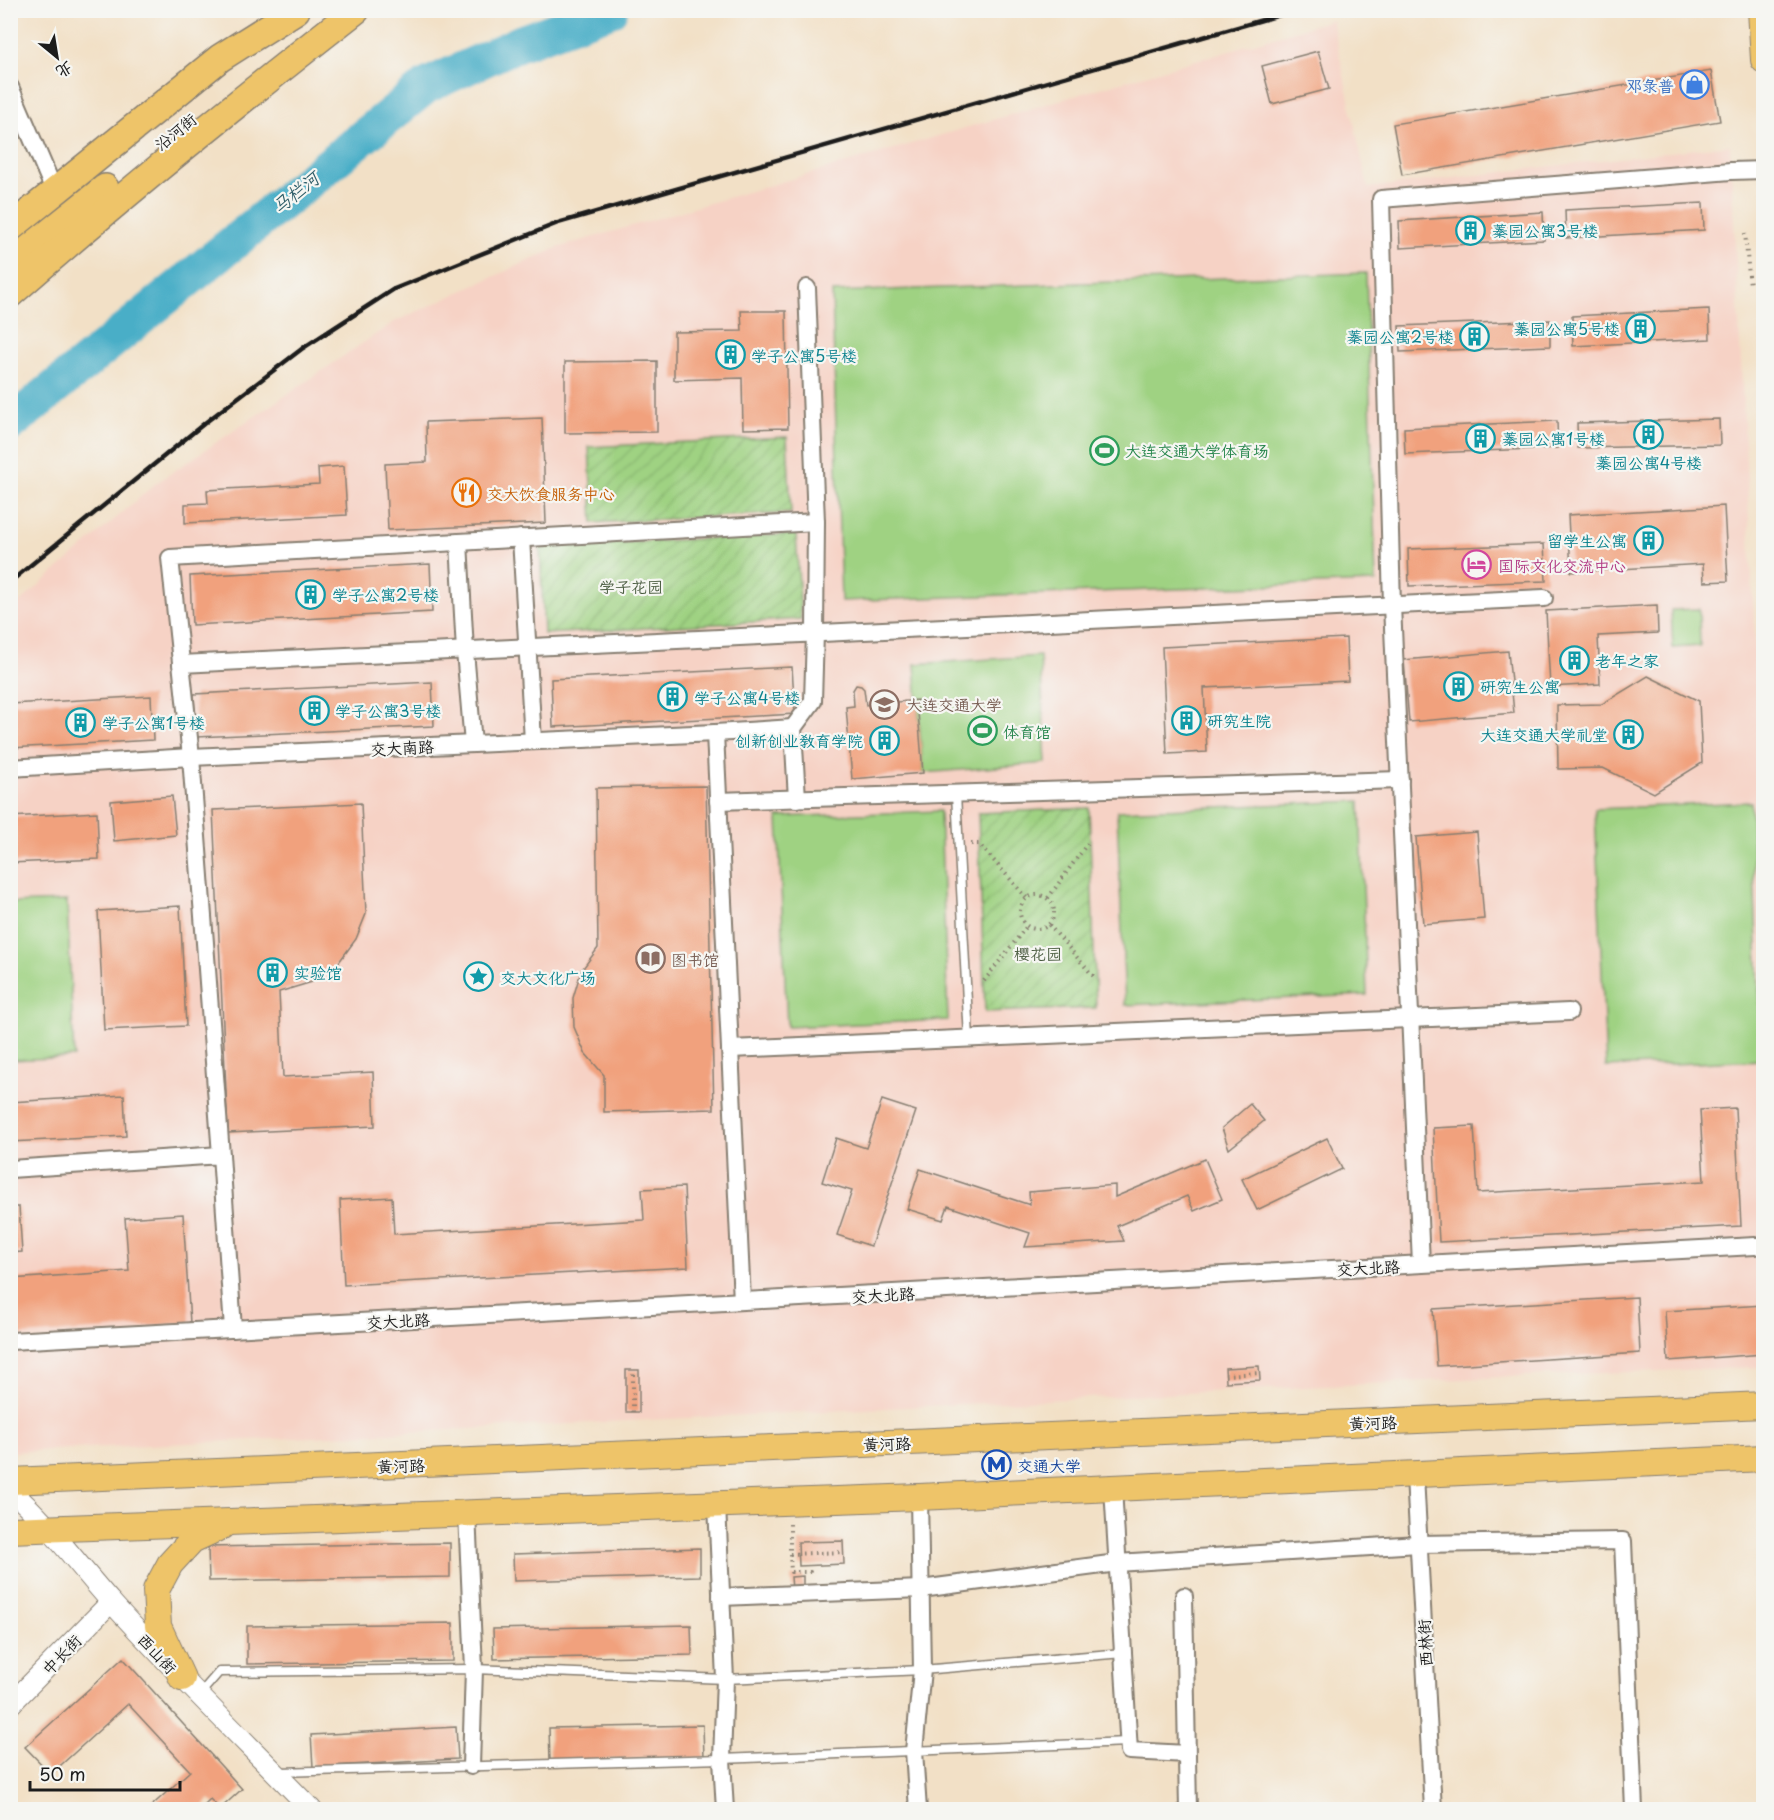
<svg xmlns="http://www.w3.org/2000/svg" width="1774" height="1820" font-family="'Playpen Sans','LXGW WenKai TC',sans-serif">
  <defs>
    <pattern id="garden-furrows" width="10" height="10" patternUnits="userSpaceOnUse" patternTransform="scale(1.5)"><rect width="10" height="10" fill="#9fd282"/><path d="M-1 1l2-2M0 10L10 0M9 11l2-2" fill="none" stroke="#88b470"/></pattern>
  </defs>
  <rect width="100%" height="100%" fill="#f6f6f2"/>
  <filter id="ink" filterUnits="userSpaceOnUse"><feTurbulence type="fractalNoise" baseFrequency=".0167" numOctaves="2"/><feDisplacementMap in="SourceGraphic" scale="12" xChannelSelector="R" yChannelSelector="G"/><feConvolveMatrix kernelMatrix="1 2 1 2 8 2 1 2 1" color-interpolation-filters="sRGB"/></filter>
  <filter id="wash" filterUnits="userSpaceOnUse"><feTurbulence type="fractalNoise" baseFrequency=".008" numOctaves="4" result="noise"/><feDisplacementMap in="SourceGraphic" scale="24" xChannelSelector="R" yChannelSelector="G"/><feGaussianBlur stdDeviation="1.35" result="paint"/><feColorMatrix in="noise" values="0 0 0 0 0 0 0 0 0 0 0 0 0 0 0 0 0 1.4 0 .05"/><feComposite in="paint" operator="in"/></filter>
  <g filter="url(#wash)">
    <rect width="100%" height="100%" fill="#f2e0c6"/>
    <path fill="#f6d2c5" d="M 1332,20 L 1368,188 L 1730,145 L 1763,798 L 1763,1367 L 1525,1376 L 11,1452 L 11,610 L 155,484 L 394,322 L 557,248 Z"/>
    <g fill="#9fd282" stroke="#5e774f" stroke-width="1.5">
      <path d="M 1366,273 L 1376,582 L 841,601 L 832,292 Z"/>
      <path d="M 1699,609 L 1700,646 L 1673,648 L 1671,610 Z"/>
      <path d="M 1040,656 L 1046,763 L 923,773 L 915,664 Z"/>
      <path d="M 1360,801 L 1367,995 L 1125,1005 L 1117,811 Z"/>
      <path d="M 1751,802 L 1762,1060 L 1606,1067 L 1595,809 Z"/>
      <path d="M 940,811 L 948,1020 L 787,1027 L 778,817 Z"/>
      <path d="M 67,901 L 74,1057 L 11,1060 L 11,903 Z"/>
    </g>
    <g fill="url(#garden-furrows)" stroke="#5e774f" stroke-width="1.5">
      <path d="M 787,437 L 791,513 L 593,523 L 589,447 Z"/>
      <path d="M 796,534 L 801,619 L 544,634 L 540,547 Z"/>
      <path d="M 1089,808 L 1096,1008 L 985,1012 L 978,813 Z"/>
    </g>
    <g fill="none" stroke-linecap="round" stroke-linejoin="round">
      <path stroke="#48aec7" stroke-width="36" d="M 10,424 L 426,86 L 520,43 L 610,10"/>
    </g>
    <g id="blocks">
      <g fill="#f1a17d">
        <path d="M 1318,51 L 1329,89 L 1272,104 L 1262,66 Z"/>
        <path d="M 1711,71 L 1720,121 L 1402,175 L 1393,124 Z"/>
        <path d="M 1703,203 L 1704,230 L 1566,238 L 1565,210 Z"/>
        <path d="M 1543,212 L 1544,240 L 1400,248 L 1399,221 Z"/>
        <path d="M 1709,309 L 1710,339 L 1573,346 L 1572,316 Z"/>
        <path d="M 741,311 L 786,311 L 788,428 L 743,429 L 742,378 L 674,380 L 674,332 L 742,331 Z"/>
        <path d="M 1550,320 L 1550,346 L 1400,352 L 1399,326 Z"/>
        <path d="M 657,361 L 657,432 L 565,433 L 565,362 Z"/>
        <path d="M 542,418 L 546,523 L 388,530 L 385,464 L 427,462 L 426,422 Z"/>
        <path d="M 1719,419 L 1720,445 L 1578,448 L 1577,423 Z"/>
        <path d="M 1557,421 L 1558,448 L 1405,454 L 1404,428 Z"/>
        <path d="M 344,466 L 347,515 L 185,523 L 185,504 L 208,503 L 207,490 L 319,484 L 318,468 Z"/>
        <path d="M 1724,506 L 1728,581 L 1704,582 L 1703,564 L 1571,572 L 1568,515 Z"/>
        <path d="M 1544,544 L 1546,581 L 1409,586 L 1408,549 Z"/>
        <path d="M 430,564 L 432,612 L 192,625 L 190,576 Z"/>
        <path d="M 1657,605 L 1658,633 L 1598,636 L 1600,684 L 1550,687 L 1546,611 Z"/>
        <path d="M 1346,638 L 1348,681 L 1204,688 L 1207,752 L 1167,754 L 1162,647 Z"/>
        <path d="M 1508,651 L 1514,713 L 1409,722 L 1404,660 Z"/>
        <path d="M 792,667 L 795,714 L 553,727 L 551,679 Z"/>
        <path d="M 1648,676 L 1699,701 L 1702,763 L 1654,793 L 1603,768 L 1558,769 L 1557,705 L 1602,704 Z"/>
        <path d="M 432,682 L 434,726 L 196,737 L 194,694 Z"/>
        <path d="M 856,685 L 861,686 L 864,689 L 866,705 L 917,700 L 923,773 L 852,779 L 846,707 L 854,706 L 853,690 Z"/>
        <path d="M 151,696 L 153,740 L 10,748 L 10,704 Z"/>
        <path d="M 706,786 L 714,1109 L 604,1112 L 604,1075 L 585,1053 L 574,1027 L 573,998 L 581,971 L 598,948 L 596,788 Z"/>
        <path d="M 172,796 L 176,835 L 114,841 L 111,801 Z"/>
        <path d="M 361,803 L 366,914 L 356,939 L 339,962 L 312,982 L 279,992 L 283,1077 L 373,1072 L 375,1126 L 228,1133 L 213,810 Z"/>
        <path d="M 97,812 L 99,859 L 10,863 L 10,817 Z"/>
        <path d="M 1477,832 L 1484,919 L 1423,924 L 1416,837 Z"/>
        <path d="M 180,906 L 186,1026 L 104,1030 L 98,911 Z"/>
        <path d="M 124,1095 L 126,1136 L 10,1142 L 10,1102 Z"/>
        <path d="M 882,1100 L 916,1111 L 871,1246 L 837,1235 L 852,1191 L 822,1182 L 836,1138 L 866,1148 Z"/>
        <path d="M 1250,1104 L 1264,1121 L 1229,1149 L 1222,1128 Z"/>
        <path d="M 1735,1108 L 1741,1226 L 1439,1242 L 1433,1128 L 1474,1126 L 1478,1193 L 1704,1181 L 1700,1110 Z"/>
        <path d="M 1327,1138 L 1342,1169 L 1257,1210 L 1242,1179 Z"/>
        <path d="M 1205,1159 L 1222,1199 L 1194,1211 L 1187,1196 L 1117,1226 L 1124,1241 L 1025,1247 L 1030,1233 L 948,1206 L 943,1220 L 907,1209 L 920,1169 L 1030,1205 L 1029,1192 L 1115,1185 L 1115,1197 Z"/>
        <path d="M 684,1187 L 688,1267 L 344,1285 L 340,1200 L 392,1197 L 394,1234 L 644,1220 L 642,1189 Z"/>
        <path d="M 10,1207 L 19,1207 L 22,1252 L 10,1253 Z"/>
        <path d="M 183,1214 L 190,1323 L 10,1336 L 10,1279 L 129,1271 L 125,1218 Z"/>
        <path d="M 1637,1297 L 1640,1353 L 1437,1366 L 1433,1309 Z"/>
        <path d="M 1764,1305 L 1764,1354 L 1668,1361 L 1665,1311 Z"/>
        <path d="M 1259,1366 L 1260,1380 L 1226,1382 L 1225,1368 Z"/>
        <rect x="626" y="1370" width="13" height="42"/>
        <path d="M 843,1541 L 844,1564 L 799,1566 L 798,1542 Z"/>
        <path d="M 450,1543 L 450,1577 L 209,1581 L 208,1547 Z"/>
        <path d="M 700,1548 L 700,1576 L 514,1581 L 513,1554 Z"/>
        <path d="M 803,1576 L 803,1589 L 792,1589 L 791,1577 Z"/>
        <path d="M 453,1623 L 453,1661 L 247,1664 L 247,1626 Z"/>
        <path d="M 691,1625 L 692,1655 L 494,1659 L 493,1629 Z"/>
        <path d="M 123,1658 L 242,1789 L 220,1809 L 210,1799 L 199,1810 L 147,1810 L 190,1771 L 128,1704 L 51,1774 L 25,1747 Z"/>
        <path d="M 703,1725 L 704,1758 L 550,1761 L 549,1728 Z"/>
        <path d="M 456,1727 L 458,1759 L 313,1767 L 311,1735 Z"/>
      </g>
    </g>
  </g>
  <g filter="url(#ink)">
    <use href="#blocks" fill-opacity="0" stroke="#877e71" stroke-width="1.5"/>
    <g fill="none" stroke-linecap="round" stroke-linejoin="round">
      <defs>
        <g id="service">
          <path d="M 956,794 L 969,1039"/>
          <path d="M 199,1695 L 219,1672 L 474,1669 L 725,1679 L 922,1670 L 1123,1653"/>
          <path d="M 280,1772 L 722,1759 L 1128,1742"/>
        </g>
        <g id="minor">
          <path d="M 10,87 L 51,183"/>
          <path d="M 521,538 L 533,741"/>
          <path d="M 459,542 L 465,651 L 473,744"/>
          <path d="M 181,664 L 1544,598"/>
          <path d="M 715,733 L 742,1301"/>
          <path d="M 10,768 L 191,757 L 715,733 L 793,728"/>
          <path d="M 797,799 L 793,728 L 813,701 L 815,633 L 816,522 L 807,288"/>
          <path d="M 718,801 L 1400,780"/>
          <path d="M 730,1049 L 1569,1012"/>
          <path d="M 221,1155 L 191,757 L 170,558 L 816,522"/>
          <path d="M 10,1169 L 221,1155 L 233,1329"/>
          <path d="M 1421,1264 L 1392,605 L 1381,199 L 1731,171 L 1764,170"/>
          <path d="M 10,1341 L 1755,1246"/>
          <path d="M 1415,1476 L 1433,1810"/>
          <path d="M 1113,1488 L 1129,1751 L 1187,1754"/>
          <path d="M 717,1505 L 725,1679 L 722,1759 L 725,1810"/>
          <path d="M 467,1513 L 474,1669 L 471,1766"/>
          <path d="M 1184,1596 L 1188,1810"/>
          <path d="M 721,1597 L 921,1589 L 1117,1563 L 1418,1544 L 1623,1541 L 1634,1810"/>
          <path d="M 918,1810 L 914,1751 L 922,1670 L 919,1497"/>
        </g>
        <g id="tertiary">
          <path d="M 10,1490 C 48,1523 78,1565 112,1603 C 176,1674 245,1741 312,1810"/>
          <path d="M 10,1705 L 111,1602"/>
        </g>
        <g id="primary">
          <path d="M 1761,10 L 1764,60"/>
          <path d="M 10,1481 L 1764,1405"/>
          <path d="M 10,1530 L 919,1497 L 1764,1458"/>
          <path d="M 182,1678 L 158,1626 L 156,1590 L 170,1564 L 192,1540 L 222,1526"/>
        </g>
        <g id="trunk">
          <path d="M 10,228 L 220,58 L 296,10"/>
          <path d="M 10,264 L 105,188"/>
          <path d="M 10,294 C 123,195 238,102 356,10"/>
        </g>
      </defs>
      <use href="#service" stroke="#877e71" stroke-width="11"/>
      <use href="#minor" stroke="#877e71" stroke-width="20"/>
      <use href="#tertiary" stroke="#877e71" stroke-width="22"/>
      <use href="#primary" stroke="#877e71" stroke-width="28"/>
      <use href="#trunk" stroke="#877e71" stroke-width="30"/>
      <g stroke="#877e71" stroke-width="4" stroke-dasharray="1.5 4.5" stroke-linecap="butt">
        <path d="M 1745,233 L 1750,286"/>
        <path d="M 971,844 L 979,844 L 1027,898"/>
        <circle cx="1037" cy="912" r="17"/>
        <path d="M 1048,898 L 1090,840"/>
        <path d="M 1049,925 L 1095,978"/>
        <path d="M 984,981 L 1027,926"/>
        <path d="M 1225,1375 L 1260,1373"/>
        <path d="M 633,1412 L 633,1370"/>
        <path d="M 790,1524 L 790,1554 L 844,1552"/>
        <path d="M 790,1554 L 791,1572 L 810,1572 L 810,1576"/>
      </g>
      <use href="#service" stroke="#fff" stroke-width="8"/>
      <use href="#minor" stroke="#fff" stroke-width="16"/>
      <use href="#tertiary" stroke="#fff" stroke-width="20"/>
      <use href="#primary" stroke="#eec469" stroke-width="26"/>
      <use href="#trunk" stroke="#eec469" stroke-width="27"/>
      <path stroke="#1c1c1c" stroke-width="4.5" d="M 10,582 L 206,422 L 303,348 L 394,289 L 558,223 L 1297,10"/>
    </g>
  </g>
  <defs>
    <symbol id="shop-ring" viewBox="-11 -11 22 22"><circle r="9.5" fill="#f6f6f2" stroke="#3f7fe0" stroke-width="1.5"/><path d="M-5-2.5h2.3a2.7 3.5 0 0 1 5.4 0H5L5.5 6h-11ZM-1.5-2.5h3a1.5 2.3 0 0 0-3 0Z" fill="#3f7fe0"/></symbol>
    <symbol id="building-ring" viewBox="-11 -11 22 22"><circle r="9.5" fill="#f6f6f2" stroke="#0f9aa8" stroke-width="1.5"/><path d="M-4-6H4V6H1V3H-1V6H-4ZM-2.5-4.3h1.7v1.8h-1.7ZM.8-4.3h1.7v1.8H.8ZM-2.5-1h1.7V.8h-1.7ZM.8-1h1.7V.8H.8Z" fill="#0f9aa8"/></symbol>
    <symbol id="stadium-ring" viewBox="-11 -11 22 22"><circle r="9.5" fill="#f6f6f2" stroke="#2e9e5b" stroke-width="1.5"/><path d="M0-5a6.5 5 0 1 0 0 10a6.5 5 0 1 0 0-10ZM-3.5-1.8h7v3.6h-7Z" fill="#2e9e5b"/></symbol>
    <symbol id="restaurant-ring" viewBox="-11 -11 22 22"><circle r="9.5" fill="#f6f6f2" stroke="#e8710a" stroke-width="1.5"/><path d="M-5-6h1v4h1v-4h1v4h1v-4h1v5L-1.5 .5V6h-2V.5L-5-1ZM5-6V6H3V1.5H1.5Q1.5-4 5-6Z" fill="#e8710a"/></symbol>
    <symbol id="hotel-ring" viewBox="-11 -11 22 22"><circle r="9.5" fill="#f6f6f2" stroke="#d1479c" stroke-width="1.5"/><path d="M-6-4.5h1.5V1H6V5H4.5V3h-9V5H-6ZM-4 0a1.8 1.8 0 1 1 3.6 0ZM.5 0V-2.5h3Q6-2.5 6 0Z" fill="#d1479c"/></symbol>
    <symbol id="university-ring" viewBox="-11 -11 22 22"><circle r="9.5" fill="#f6f6f2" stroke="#8d6e63" stroke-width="1.5"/><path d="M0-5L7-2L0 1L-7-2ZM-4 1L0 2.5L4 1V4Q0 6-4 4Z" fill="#8d6e63"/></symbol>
    <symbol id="library-ring" viewBox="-11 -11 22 22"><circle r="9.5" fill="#f6f6f2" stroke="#8d6e63" stroke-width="1.5"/><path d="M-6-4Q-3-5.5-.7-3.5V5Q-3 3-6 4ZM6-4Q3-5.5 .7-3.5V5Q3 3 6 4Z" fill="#8d6e63"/></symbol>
    <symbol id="sight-ring" viewBox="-11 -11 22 22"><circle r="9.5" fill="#f6f6f2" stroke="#0f9aa8" stroke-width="1.5"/><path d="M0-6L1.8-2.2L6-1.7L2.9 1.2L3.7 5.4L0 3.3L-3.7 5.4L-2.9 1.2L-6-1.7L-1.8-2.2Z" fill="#0f9aa8"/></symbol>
    <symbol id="metro-ring" viewBox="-11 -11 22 22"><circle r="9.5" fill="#f6f6f2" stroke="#1a4fb4" stroke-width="1.5"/><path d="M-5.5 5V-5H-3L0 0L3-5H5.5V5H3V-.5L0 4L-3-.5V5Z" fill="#1a4fb4"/></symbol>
  </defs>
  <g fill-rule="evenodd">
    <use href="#shop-ring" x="1678" y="68" width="33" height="33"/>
    <use href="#building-ring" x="1454" y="214" width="33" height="33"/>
    <use href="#building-ring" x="1624" y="312" width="33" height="33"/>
    <use href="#building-ring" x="1458" y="320" width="33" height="33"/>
    <use href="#building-ring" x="714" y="338" width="33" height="33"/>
    <use href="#building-ring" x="1632" y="418" width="33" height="33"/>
    <use href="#building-ring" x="1464" y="422" width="33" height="33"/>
    <use href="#stadium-ring" x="1088" y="434" width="33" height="33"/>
    <use href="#restaurant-ring" x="450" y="476" width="33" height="33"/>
    <use href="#building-ring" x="1632" y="524" width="33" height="33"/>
    <use href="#hotel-ring" x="1460" y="548" width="33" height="33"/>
    <use href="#building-ring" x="294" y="578" width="33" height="33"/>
    <use href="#building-ring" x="1558" y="644" width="33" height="33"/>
    <use href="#building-ring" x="1442" y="670" width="33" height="33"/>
    <use href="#building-ring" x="656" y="680" width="33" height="33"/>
    <use href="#university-ring" x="868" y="688" width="33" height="33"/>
    <use href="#building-ring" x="298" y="694" width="33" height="33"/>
    <use href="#building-ring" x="1170" y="704" width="33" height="33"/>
    <use href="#building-ring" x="64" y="706" width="33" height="33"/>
    <use href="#stadium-ring" x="966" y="714" width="33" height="33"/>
    <use href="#building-ring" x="1612" y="718" width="33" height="33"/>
    <use href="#building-ring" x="868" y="724" width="33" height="33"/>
    <use href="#library-ring" x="634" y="942" width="33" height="33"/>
    <use href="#building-ring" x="256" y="956" width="33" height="33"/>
    <use href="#sight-ring" x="462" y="960" width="33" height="33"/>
    <use href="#metro-ring" x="980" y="1448" width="33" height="33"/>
  </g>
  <g text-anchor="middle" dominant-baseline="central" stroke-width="4.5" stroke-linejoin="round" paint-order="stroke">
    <g font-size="16" fill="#366cbe" stroke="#f6f6f2" text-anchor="end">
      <text x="1674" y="85">邓录普</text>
    </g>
    <g font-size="16" fill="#1c1c1c" stroke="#f6f6f2">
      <text transform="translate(175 131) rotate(-39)">沿河街</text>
      <text transform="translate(402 747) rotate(-3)">交大南路</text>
      <text transform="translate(1368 1267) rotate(-3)">交大北路</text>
      <text transform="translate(883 1294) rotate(-3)">交大北路</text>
      <text transform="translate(398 1320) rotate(-3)">交大北路</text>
      <text transform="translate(1373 1422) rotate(-2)">黄河路</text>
      <text transform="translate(887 1443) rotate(-2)">黄河路</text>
      <text transform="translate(401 1465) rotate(-2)">黄河路</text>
      <text transform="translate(1424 1643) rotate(-93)">西林街</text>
      <text transform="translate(158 1653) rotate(47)">西山街</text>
      <text transform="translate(61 1654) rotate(-46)">中长街</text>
    </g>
    <g font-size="16" fill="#0d838f" stroke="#f6f6f2" text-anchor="start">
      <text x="1492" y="230">蓁园公寓3号楼</text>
      <text x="1620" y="328" text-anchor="end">蓁园公寓5号楼</text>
      <text x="1454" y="336" text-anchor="end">蓁园公寓2号楼</text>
      <text x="751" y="355">学子公寓5号楼</text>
      <text x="1502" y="438">蓁园公寓1号楼</text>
      <text x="1649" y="462" text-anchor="middle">蓁园公寓4号楼</text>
      <text x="1627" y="540" text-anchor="end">留学生公寓</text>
      <text x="332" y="594">学子公寓2号楼</text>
      <text x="1595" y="660">老年之家</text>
      <text x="1480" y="686">研究生公寓</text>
      <text x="694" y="697">学子公寓4号楼</text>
      <text x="335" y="710">学子公寓3号楼</text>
      <text x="1207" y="720">研究生院</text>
      <text x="102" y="722">学子公寓1号楼</text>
      <text x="1608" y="734" text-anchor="end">大连交通大学礼堂</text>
      <text x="863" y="740" text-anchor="end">创新创业教育学院</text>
      <text x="294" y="972">实验馆</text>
      <text x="500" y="977">交大文化广场</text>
    </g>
    <g font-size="16" fill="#27864d" stroke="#f6f6f2" text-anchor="start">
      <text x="1125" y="450">大连交通大学体育场</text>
      <text x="1003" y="731">体育馆</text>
    </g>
    <g font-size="16" fill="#c56008" stroke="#f6f6f2" text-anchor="start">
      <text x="487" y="493">交大饮食服务中心</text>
    </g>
    <g font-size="16" fill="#b23c85" stroke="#f6f6f2" text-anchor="start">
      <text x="1498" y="565">国际文化交流中心</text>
    </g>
    <g font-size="16" fill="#4a5c40" stroke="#f6f6f2">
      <text x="631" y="586">学子花园</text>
      <text x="1038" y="953">樱花园</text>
    </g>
    <g font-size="16" fill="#785e54" stroke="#f6f6f2" text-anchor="start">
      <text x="906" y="704">大连交通大学</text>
      <text x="671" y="959">图书馆</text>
    </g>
    <g font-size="16" fill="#164399" stroke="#f6f6f2" text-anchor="start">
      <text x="1017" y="1465">交通大学</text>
    </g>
    <g font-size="18" font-style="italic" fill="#305e69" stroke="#f6f6f2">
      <text transform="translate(295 192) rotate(-39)">马栏河</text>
    </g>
  </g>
  <rect width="1774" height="1820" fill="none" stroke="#f6f6f2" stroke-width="36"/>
  <g transform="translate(57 57) rotate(150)" stroke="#f6f6f2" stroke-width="4.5" paint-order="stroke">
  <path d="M0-4.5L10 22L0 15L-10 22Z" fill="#1c1c1c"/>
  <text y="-9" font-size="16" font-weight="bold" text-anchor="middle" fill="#1c1c1c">北</text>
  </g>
  <path d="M30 1781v9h150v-9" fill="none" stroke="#1c1c1c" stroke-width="3"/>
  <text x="39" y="1781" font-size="18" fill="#1c1c1c" stroke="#f6f6f2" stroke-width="4.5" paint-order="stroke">50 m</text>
</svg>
